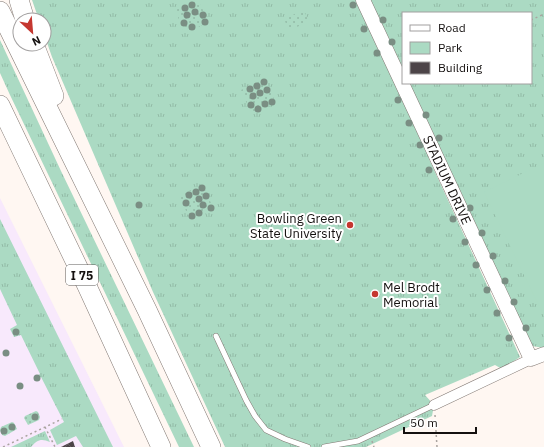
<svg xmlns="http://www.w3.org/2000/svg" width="544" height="447" font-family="'IBM Plex Sans',sans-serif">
  <defs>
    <pattern id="grass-tufts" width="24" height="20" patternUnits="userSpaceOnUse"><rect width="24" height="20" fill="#abdac3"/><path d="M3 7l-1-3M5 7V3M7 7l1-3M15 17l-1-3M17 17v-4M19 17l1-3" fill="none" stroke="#92baa6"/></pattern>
    <pattern id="garden-dots" width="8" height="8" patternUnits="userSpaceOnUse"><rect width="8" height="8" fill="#abdac3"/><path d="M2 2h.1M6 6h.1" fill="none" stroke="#92baa6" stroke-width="1.8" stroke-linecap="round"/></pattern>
    <pattern id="building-cross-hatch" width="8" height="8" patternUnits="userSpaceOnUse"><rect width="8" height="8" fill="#4c4448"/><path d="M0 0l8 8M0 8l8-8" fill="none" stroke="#625b5e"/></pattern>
  </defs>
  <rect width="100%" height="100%" fill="#fff7f2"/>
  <path fill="#f8e9fc" d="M 0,198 L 124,447 L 0,447 Z"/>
  <g fill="url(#grass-tufts)" fill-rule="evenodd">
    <path d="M 32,0 L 544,0 L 544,348 L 532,346 L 403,88 L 430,161 L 520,357 L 502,369 L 495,365 L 425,395 L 434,405 L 432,416 L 366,447 L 225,447 L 153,292 L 52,57 L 44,34 L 44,20 L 39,20 ZM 403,13 L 531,13 L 531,83 L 403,83 Z"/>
    <path d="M 0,40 L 61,171 L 194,447 L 179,447 L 10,95 L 0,73 Z"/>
    <path d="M 0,219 L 113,447 L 83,447 L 76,436 L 57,445 L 50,430 L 64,422 L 41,377 L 34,380 L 34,377 L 40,374 L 21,335 L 14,337 L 10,329 L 17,325 L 0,289 Z"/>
    <path d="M 45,431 L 50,442 C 41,438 37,440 31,447 L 11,447 Z"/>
  </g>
  <path fill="#abdac3" d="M 544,163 L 544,316 L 484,192 Z"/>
  <g fill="url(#garden-dots)">
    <path d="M 199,0 L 208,23 L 184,32 L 175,10 Z"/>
    <path d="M 303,10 L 309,21 L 289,31 L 284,19 Z"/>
    <path d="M 265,79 L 276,103 L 251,113 L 241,90 Z"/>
    <path d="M 203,185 L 214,210 L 190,220 L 179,195 Z"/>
    <path d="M 36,411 L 38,412 L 40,417 L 39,420 L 28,425 L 24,418 L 25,416 Z"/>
    <path d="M 12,422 L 14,423 L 17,429 L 5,436 L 2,435 L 0,430 L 1,427 Z"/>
  </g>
  <path fill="url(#building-cross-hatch)" d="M 73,441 L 75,447 L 61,447 Z"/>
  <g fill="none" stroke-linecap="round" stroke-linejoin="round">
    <defs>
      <g id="lane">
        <path d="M 216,336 L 246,400 L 255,416 L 266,430 L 285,439 L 308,447"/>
        <path d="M 324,447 L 358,441 L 434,405"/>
      </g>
      <path id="street" d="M 434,405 L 531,359"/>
      <path id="secondary" d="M 363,0 L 531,359 L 544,354"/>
      <g id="highway">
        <path d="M 19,0 L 25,20"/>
        <path d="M 0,11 L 147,310 L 211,447"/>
        <path d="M 34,44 L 54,96"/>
        <path d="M 0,105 L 87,286 L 161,447"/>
      </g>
    </defs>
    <use href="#lane" stroke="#827974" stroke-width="6"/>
    <use href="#street" stroke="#827974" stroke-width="11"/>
    <use href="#secondary" stroke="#827974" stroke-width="15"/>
    <use href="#highway" stroke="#827974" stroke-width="20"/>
    <g stroke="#aaa4a0" stroke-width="1.5" stroke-dasharray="2 3" stroke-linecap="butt">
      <path d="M 531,20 L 544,14"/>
      <path d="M 435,415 L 437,447"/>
      <path d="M 45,427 L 55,447"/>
      <path d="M 372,441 L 374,447"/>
      <path d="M 3,447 L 62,419"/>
    </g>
    <use href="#lane" stroke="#fff" stroke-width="5"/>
    <use href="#street" stroke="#fff" stroke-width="10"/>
    <use href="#secondary" stroke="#fff" stroke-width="14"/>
    <use href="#highway" stroke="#fff" stroke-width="19"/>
  </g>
  <g fill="#7a8e83">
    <circle cx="192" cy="5" r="3.5"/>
    <circle cx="353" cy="5" r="3.5"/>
    <circle cx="185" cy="8" r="3.5"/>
    <circle cx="195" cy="12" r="3.5"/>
    <circle cx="187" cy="15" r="3.5"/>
    <circle cx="203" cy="15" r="3.5"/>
    <circle cx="383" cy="20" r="3.5"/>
    <circle cx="205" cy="22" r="3.5"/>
    <circle cx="184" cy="23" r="3.5"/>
    <circle cx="192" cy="27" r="3.5"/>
    <circle cx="364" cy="29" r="3.5"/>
    <circle cx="392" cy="42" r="3.5"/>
    <circle cx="377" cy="53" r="3.5"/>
    <circle cx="264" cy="82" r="3.5"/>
    <circle cx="257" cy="86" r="3.5"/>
    <circle cx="250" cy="89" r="3.5"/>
    <circle cx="267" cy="90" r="3.5"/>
    <circle cx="260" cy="93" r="3.5"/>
    <circle cx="253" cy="96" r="3.5"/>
    <circle cx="398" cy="100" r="3.5"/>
    <circle cx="272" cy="102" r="3.5"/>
    <circle cx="265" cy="104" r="3.5"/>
    <circle cx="251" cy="105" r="3.5"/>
    <circle cx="258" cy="109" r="3.5"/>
    <circle cx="426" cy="115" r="3.5"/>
    <circle cx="409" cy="123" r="3.5"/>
    <circle cx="439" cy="138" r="3.5"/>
    <circle cx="420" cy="145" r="3.5"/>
    <circle cx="429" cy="170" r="3.5"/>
    <circle cx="202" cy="188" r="3.5"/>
    <circle cx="196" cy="192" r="3.5"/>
    <circle cx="189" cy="195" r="3.5"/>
    <circle cx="206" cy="196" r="3.5"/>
    <circle cx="199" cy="199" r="3.5"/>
    <circle cx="186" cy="203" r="3.5"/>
    <circle cx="139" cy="205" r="3.5"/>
    <circle cx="203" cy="205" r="3.5"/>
    <circle cx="211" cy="208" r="3.5"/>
    <circle cx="470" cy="208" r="3.5"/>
    <circle cx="199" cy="213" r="3.5"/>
    <circle cx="192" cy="216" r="3.5"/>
    <circle cx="453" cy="219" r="3.5"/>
    <circle cx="482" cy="233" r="3.5"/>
    <circle cx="465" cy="242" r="3.5"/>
    <circle cx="493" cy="256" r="3.5"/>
    <circle cx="476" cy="265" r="3.5"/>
    <circle cx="505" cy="281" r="3.5"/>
    <circle cx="487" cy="290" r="3.5"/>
    <circle cx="514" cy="302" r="3.5"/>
    <circle cx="497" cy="313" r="3.5"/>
    <circle cx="526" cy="328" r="3.5"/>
    <circle cx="16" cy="332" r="3.5"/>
    <circle cx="509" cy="338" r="3.5"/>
    <circle cx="6" cy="353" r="3.5"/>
    <circle cx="37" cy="378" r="3.5"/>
    <circle cx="20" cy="386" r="3.5"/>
    <circle cx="35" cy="417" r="3.5"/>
    <circle cx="12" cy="427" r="3.5"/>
    <circle cx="4" cy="431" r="3.5"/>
  </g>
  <g fill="#c53730" stroke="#fff" stroke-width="1.5">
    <circle cx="350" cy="225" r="4"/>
    <circle cx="375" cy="294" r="4"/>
  </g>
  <g text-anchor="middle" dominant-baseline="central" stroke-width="4" stroke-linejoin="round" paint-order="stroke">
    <rect fill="#fff" stroke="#5a5857" stroke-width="1" x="66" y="265" width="32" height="20" rx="3"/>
    <g font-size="12" font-weight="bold" fill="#14100f">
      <text x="82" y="275">I 75</text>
    </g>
    <g font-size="13" fill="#14100f" stroke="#fff">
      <text transform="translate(447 180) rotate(65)">STADIUM DRIVE</text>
    </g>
    <g font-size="13" fill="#14100f" stroke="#fff" text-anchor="end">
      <text x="342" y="218">Bowling Green<tspan x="342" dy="15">State University</tspan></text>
      <text x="383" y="287" text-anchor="start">Mel Brodt<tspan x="383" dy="15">Memorial</tspan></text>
    </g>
  </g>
  <rect x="402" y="12" width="130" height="72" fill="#ffffff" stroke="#a19f9f"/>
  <rect x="410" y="25" width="20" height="6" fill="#ffffff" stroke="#a19f9f"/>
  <text x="438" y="32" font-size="12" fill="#14100f">Road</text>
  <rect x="410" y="42" width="20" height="12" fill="#abdac3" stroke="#a19f9f"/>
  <text x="438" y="52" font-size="12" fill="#14100f">Park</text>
  <rect x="410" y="62" width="20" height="12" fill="#4c4448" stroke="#a19f9f"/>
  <text x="438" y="72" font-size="12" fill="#14100f">Building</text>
  <g transform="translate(32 32) rotate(154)"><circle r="19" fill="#ffffff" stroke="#a19f9f"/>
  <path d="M0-3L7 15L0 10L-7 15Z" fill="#c53730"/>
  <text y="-6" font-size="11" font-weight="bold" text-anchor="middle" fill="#14100f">N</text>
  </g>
  <path d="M404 427v6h72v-6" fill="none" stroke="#14100f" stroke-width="2"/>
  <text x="410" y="427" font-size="12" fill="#14100f" stroke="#ffffff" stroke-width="3" paint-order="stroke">50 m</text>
</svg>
